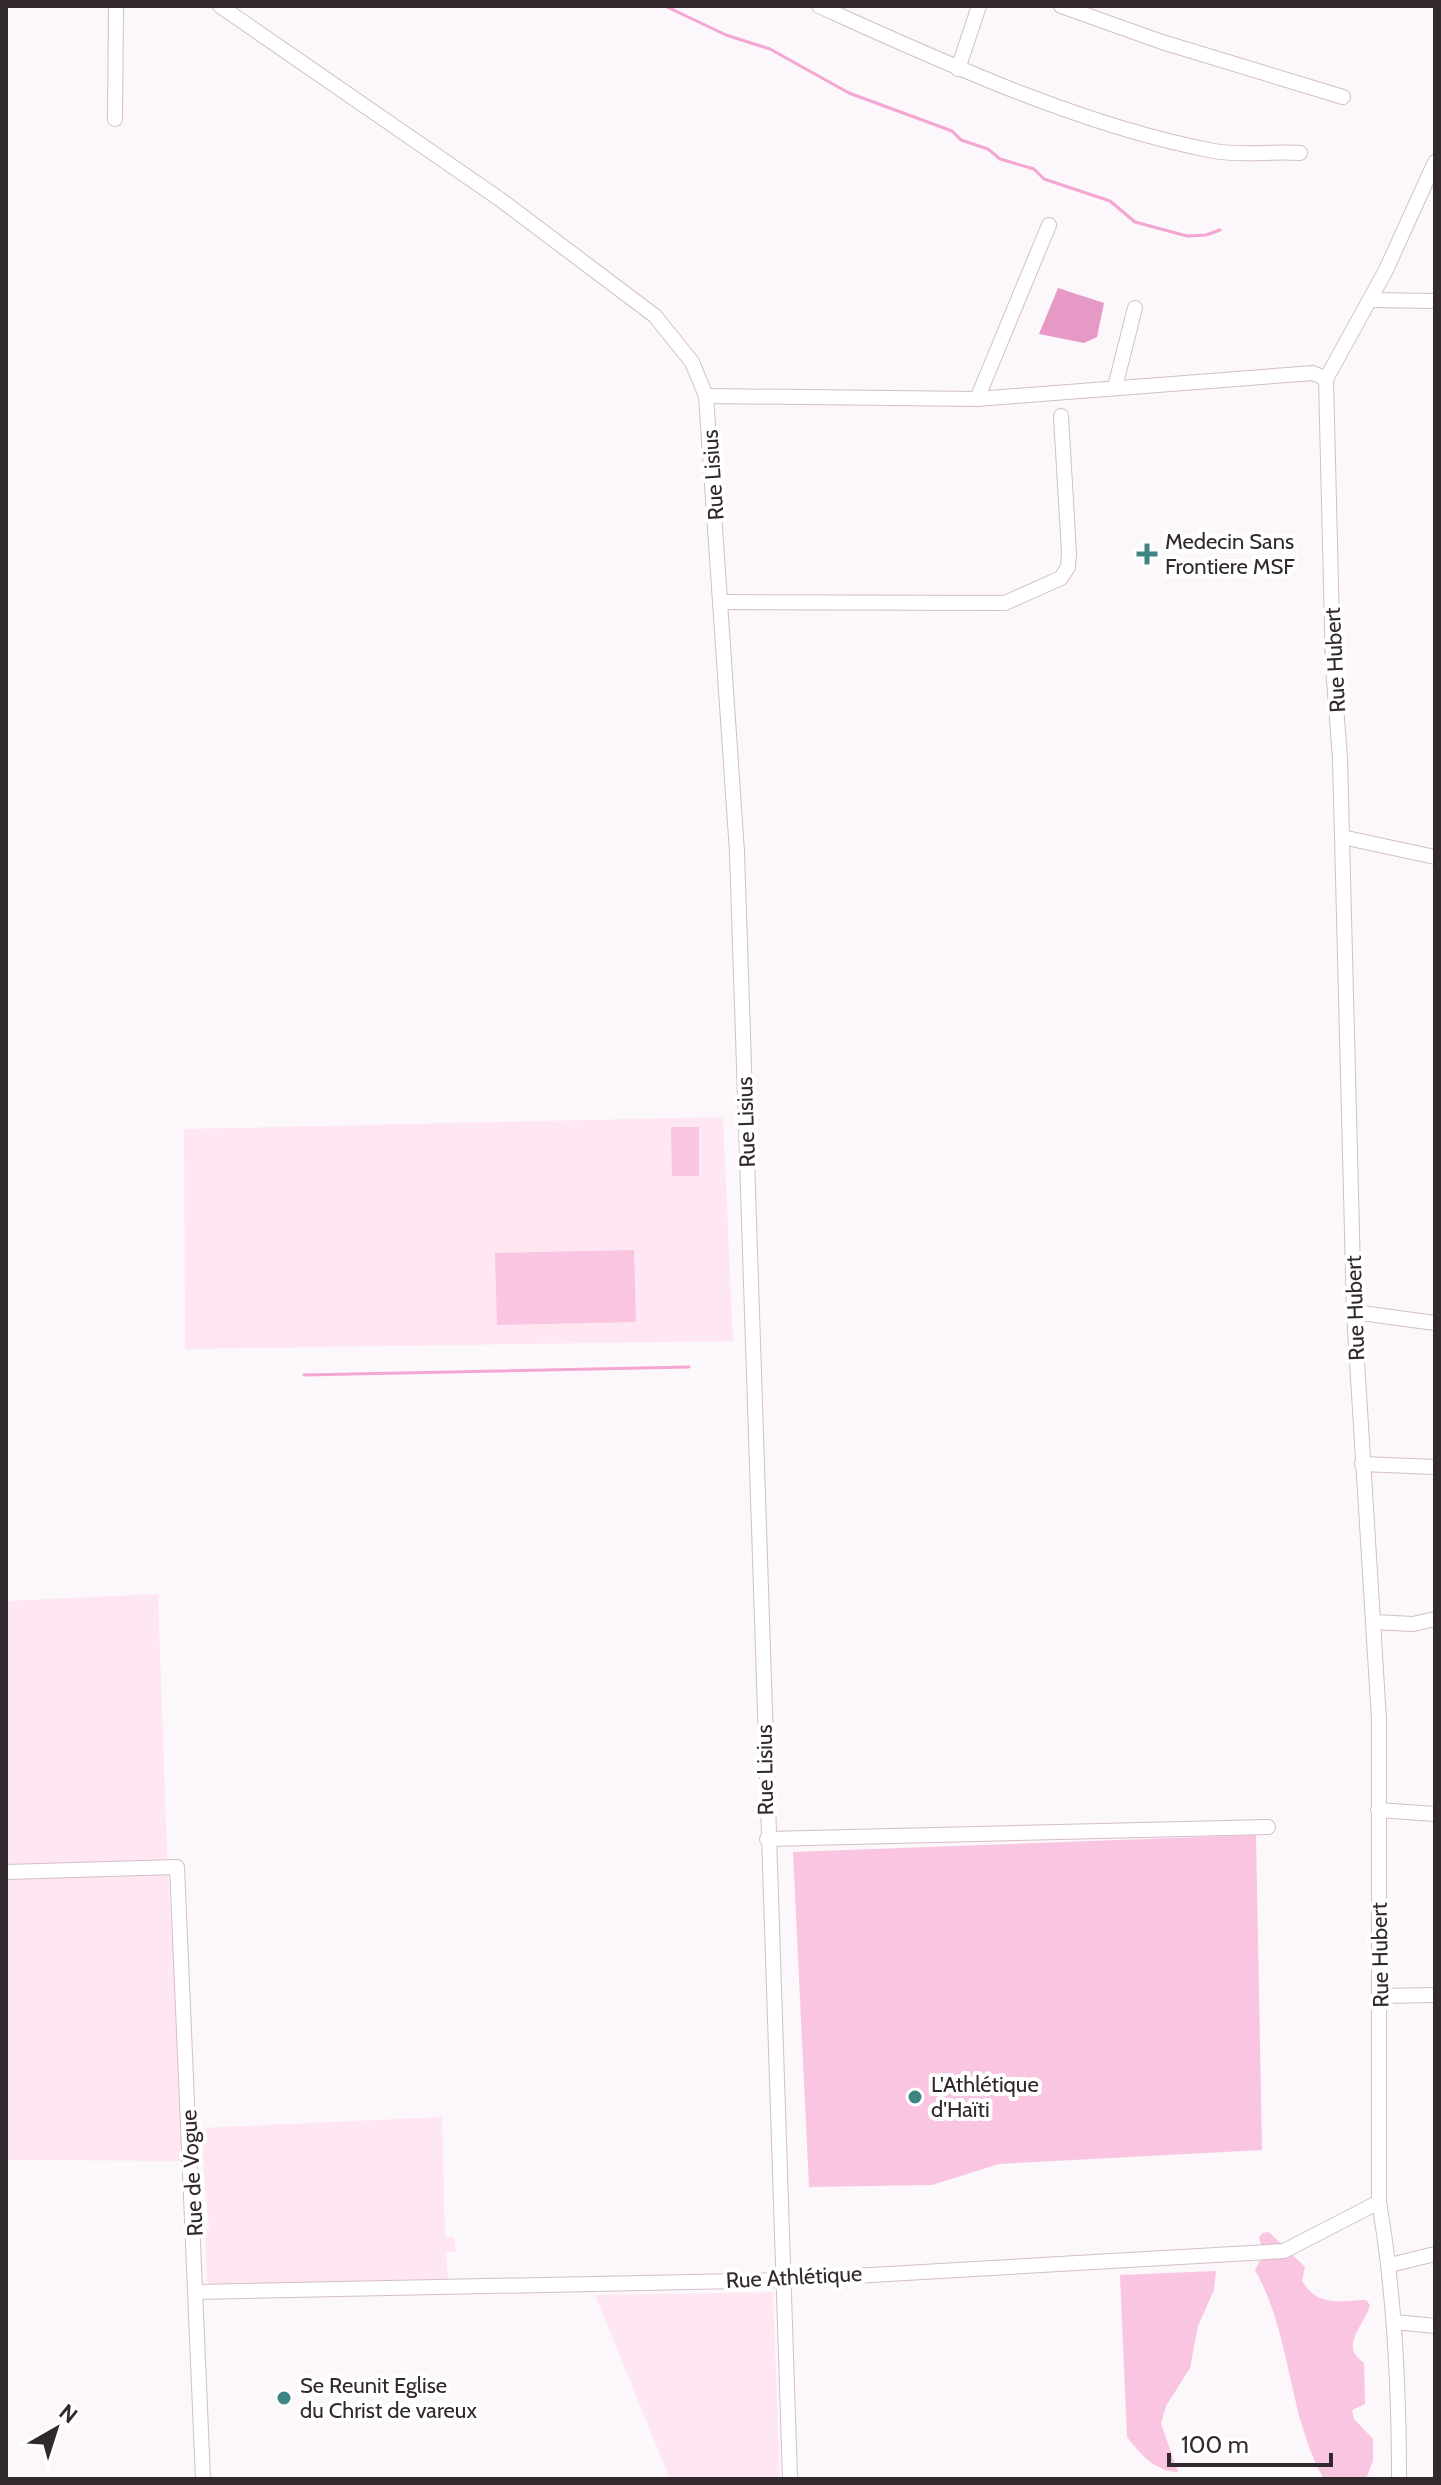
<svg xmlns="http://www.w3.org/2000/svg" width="1441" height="2485" font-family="Cabin,sans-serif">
  <rect width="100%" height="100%" fill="#fcf7fa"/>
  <g fill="#ffe6f3">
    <path d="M 723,1117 L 733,1341 L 185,1349 L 184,1129 Z"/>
    <path d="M 158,1594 L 167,1854 L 186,2161 L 6,2160 L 6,1601 Z"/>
    <path d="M 442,2117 L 445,2237 L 454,2237 L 456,2251 L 446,2252 L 448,2282 L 214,2289 L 207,2282 L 205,2234 L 209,2228 L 200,2128 Z"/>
    <path d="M 773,2292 L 780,2479 L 670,2479 L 595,2295 Z"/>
  </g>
  <g fill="#f9c5e1">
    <path d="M 671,1127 L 699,1127 L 699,1176 L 672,1176 Z"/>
    <path d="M 634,1250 L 636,1322 L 497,1325 L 495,1253 Z"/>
    <path d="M 1256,1835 L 1262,2150 L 999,2164 L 932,2185 L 809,2187 L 793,1852 Z"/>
    <path d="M 1269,2232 L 1305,2267 L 1302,2281 C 1318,2307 1338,2301 1366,2300 L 1370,2305 C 1365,2325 1338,2346 1364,2363 L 1365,2404 L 1352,2410 L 1354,2419 L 1373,2439 L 1373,2461 L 1366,2479 L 1324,2479 C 1287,2414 1292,2335 1255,2270 L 1264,2254 L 1259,2238 L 1262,2233 Z"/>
    <path d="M 1216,2271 L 1214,2290 L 1198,2326 L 1190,2368 L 1166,2406 L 1161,2424 L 1178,2472 C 1155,2471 1141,2455 1127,2437 L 1120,2275 Z"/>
  </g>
  <path fill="#e799c5" d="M 1058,288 L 1104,303 L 1097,337 L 1084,343 L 1039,334 Z"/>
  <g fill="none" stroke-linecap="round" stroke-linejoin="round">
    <g stroke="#f4a6d2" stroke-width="3">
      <path d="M 665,6 L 726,35 L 770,49 L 849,93 L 952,131 L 961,140 L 988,149 L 1000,159 L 1034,169 L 1044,179 L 1110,201 L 1135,222 L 1187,236 L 1206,235 L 1220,230"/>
      <path d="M 304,1375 L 689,1367"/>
    </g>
    <defs>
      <g id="minor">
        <path d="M 220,6 L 501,200 L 655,316 L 692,362 L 706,396 L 737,852 L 790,2479"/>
        <path d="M 819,6 C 943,62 1081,126 1214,151 C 1241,156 1272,151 1300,153"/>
        <path d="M 1061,6 L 1162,42 L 1343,97"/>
        <path d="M 958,69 L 979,6"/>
        <path d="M 115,119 L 116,6"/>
        <path d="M 1370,300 L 1435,301"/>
        <path d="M 1115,387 L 1135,308"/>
        <path d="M 706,396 L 977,399 L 1313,373 L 1326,379"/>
        <path d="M 977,399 L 1049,225"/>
        <path d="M 721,602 L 1005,603 L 1061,578 L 1068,567 L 1069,553 L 1061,416"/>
        <path d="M 1342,837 L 1435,857"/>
        <path d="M 1354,1312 L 1435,1323"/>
        <path d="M 1362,1464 L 1435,1467"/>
        <path d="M 1373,1622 L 1413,1624 L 1435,1619"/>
        <path d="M 1378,1810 L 1435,1814"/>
        <path d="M 767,1839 L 1268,1827"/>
        <path d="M 6,1872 L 177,1867 L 203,2479"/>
        <path d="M 1380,1996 L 1435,1995"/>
        <path d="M 1390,2265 L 1435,2254"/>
        <path d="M 197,2292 L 785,2280 L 1284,2251 L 1379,2202"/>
        <path d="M 1395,2322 L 1435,2326"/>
        <path d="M 1399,2479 C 1399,2386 1395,2294 1379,2202 L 1379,1720 L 1354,1312 L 1340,758 L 1333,667 L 1326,379 L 1386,270 L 1435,162"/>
      </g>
    </defs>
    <use href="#minor" stroke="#d4bec9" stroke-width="16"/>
    <use href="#minor" stroke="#fff" stroke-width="14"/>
  </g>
  <g fill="#3d8582" stroke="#fff" stroke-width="3">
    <path d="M1143 542h8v8h8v8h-8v8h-8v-8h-8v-8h8z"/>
    <circle cx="915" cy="2097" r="8"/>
    <circle cx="284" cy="2398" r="8"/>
  </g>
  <g text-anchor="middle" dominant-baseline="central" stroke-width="8" stroke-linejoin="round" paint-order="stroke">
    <g font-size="22" fill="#32292e" stroke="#fff">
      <text transform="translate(713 475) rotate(-94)">Rue Lisius</text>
      <text transform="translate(1335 660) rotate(-93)">Rue Hubert</text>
      <text transform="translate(746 1122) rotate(-92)">Rue Lisius</text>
      <text transform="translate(1355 1308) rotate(-92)">Rue Hubert</text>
      <text transform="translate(765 1770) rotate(-91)">Rue Lisius</text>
      <text transform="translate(1380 1955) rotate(-91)">Rue Hubert</text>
      <text transform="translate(192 2173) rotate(-93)">Rue de Vogue</text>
      <text transform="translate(794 2277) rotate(-3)">Rue Athlétique</text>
    </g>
    <g font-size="22" fill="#32292e" stroke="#fff" text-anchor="start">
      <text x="1165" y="541">Medecin Sans<tspan x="1165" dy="25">Frontiere MSF</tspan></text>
      <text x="931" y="2084">L'Athlétique<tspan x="931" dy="25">d'Haïti</tspan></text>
      <text x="300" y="2385">Se Reunit Eglise<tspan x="300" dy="25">du Christ de vareux</tspan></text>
    </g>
  </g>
  <rect width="1441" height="2485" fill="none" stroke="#32292e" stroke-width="16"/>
  <g transform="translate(56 2429) rotate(39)" stroke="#ffffff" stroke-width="6" paint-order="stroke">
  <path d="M0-6L14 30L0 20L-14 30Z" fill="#32292e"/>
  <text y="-12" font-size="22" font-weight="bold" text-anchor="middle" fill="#32292e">N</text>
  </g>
  <path d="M1169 2453v12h162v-12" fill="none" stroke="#32292e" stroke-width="4"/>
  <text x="1181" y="2453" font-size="24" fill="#32292e" stroke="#ffffff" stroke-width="6" paint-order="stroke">100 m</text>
</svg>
